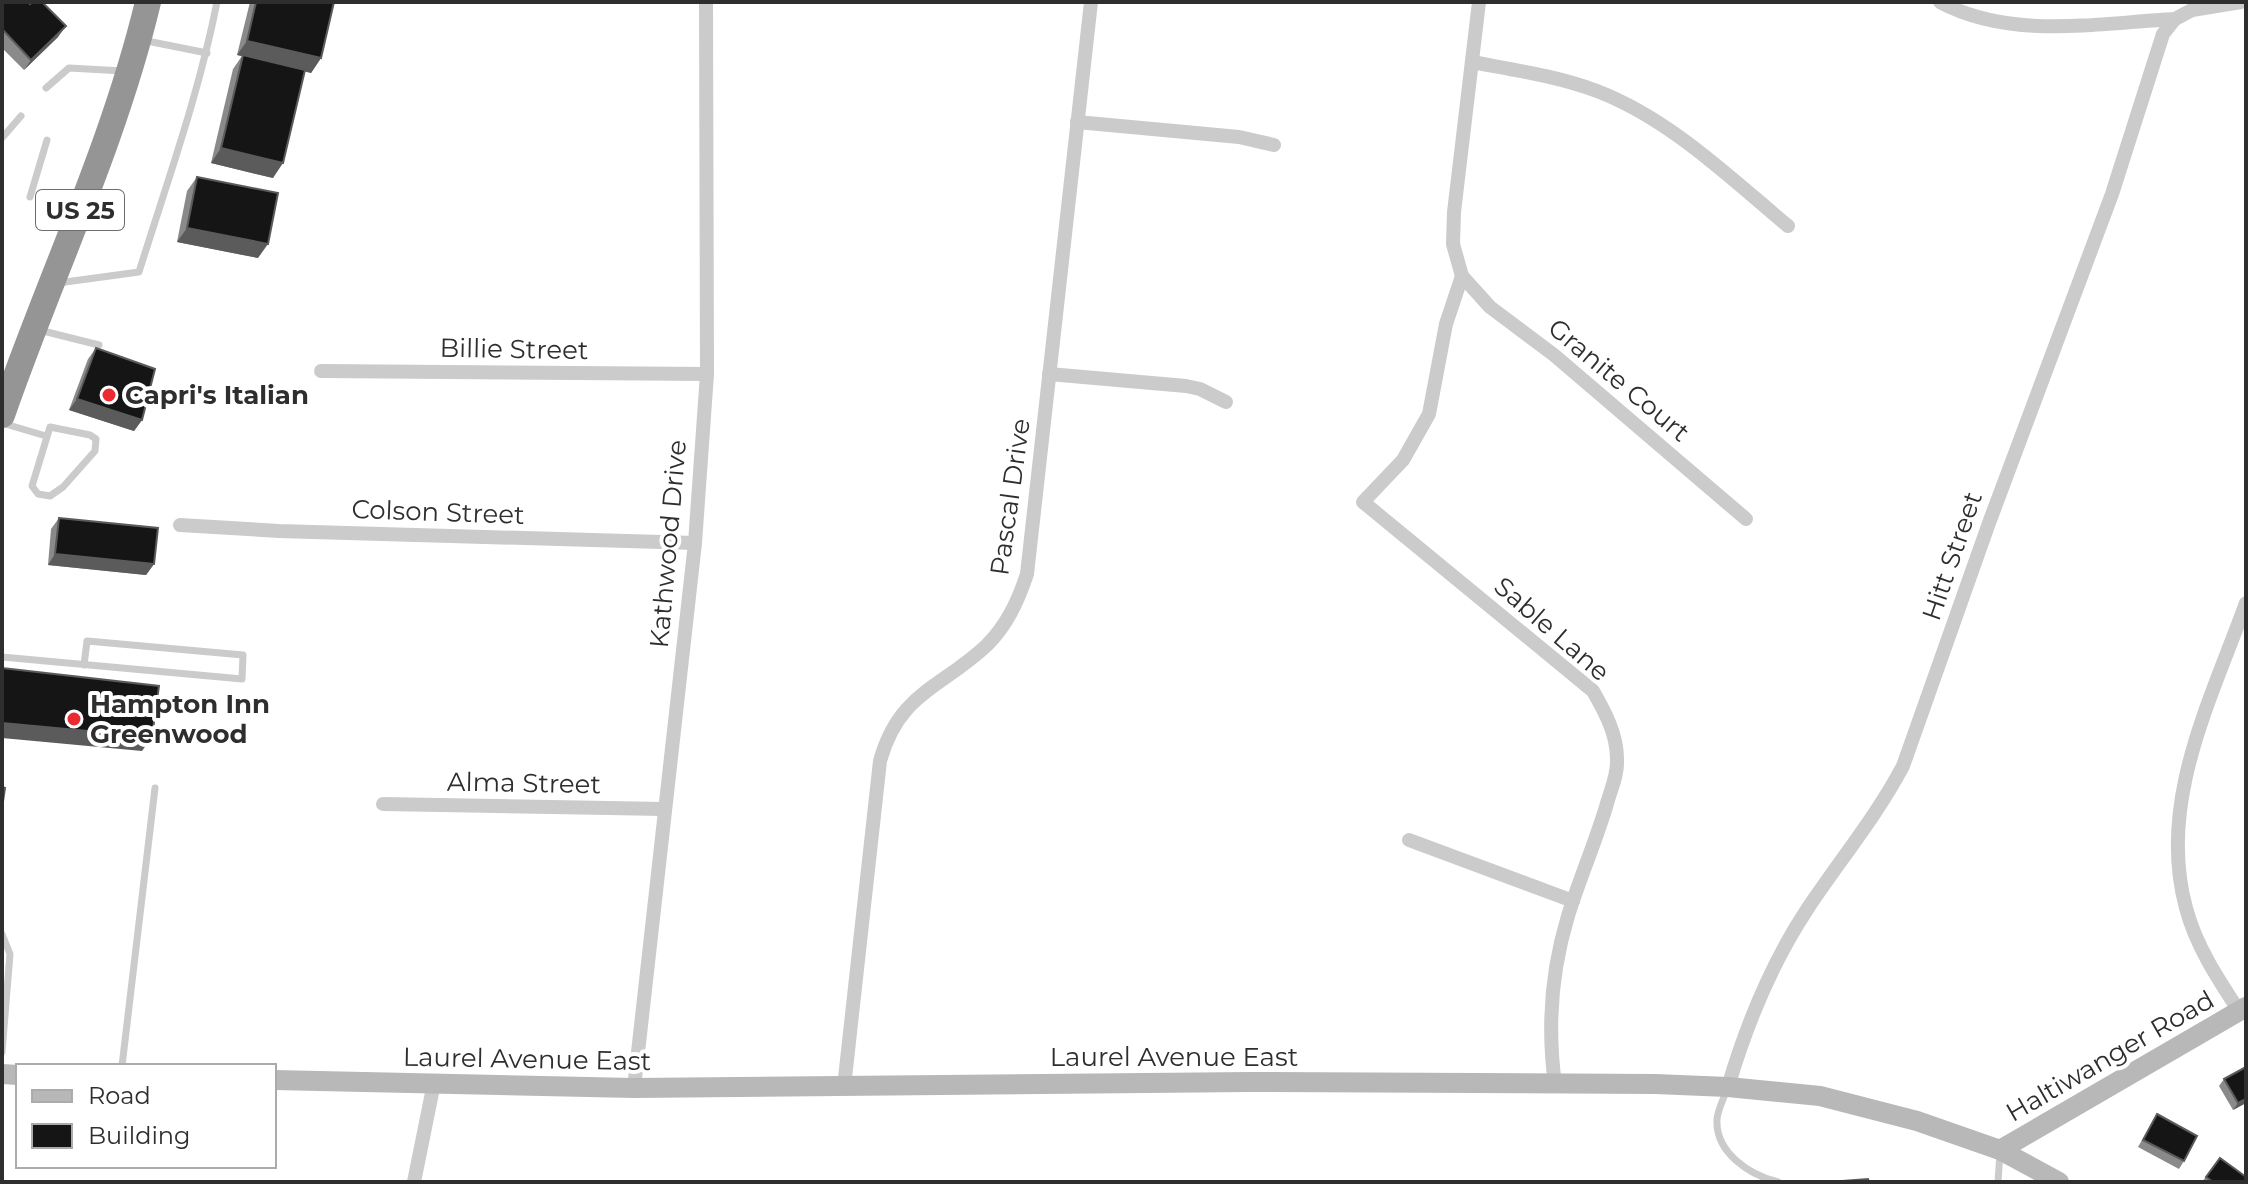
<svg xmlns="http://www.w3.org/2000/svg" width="2248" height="1184" font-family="Montserrat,sans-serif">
  <rect width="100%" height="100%" fill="#fff"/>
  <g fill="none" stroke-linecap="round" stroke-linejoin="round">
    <g stroke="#cbcbcb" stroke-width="7">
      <path d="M 142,40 L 207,53"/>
      <path d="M 46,88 L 69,68 L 123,71"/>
      <path d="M 2,138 L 21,116"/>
      <path d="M 30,197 L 47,140"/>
      <path d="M 58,283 L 139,272 C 167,182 199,94 217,2"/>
      <path d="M 39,330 L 99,345"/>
      <path d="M 2,423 L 46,436"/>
      <path d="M 50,427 L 90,435 L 96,439 L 95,451 L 63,487 L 50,496 L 38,494 L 32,486 Z"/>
      <path d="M 2,657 L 242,679 L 243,655 L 87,641 L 84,665"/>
      <path d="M 2,934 L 10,954 L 2,1052"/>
      <path d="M 122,1066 L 155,788"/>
      <path d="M 1727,1089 C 1724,1098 1718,1109 1717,1119 C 1715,1153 1750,1175 1778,1182"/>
      <path d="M 1998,1182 L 2000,1152"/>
    </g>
    <g stroke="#cbcbcb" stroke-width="14">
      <path d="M 1479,2 L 1454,212 L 1453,244 L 1462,276 L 1490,307 L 1554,355 L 1746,519"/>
      <path d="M 1940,2 C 2011,40 2098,23 2175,19 L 2192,10 L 2241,2"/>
      <path d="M 1472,62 C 1514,70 1557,76 1597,91 C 1670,119 1729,177 1788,226"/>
      <path d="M 1077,122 L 1239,137 L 1274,145"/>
      <path d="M 1462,276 L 1446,324 L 1429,414 L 1403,460 L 1363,502 L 1593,691 C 1605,712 1617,734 1617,759 C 1618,773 1612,787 1608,800 C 1597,839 1580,877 1568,916 C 1551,972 1547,1026 1555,1084"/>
      <path d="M 321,371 L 707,374"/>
      <path d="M 1049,374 L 1186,386 L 1200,389 L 1226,402"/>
      <path d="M 180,525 L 279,531 L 695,543"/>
      <path d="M 383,804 L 665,809"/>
      <path d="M 1409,840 L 1573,901"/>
      <path d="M 2239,1011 C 2218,979 2196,946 2186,908 C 2157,803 2211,700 2246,603"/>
      <path d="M 844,1087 L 880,761 C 899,692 942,688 987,645 C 1007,625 1018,601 1027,574 L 1091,2"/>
      <path d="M 1728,1087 C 1746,1026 1772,962 1808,908 C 1840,860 1876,817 1903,766 L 1989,523 L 2112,194 L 2163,34 L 2175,19"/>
      <path d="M 634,1088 L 695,543 L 707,374 L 706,2"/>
      <path d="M 414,1182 L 434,1083"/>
    </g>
    <g stroke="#b8b8b8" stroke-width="20">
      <path d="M 2,1074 L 18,1075"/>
      <path d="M 274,1080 L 634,1088 L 1249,1082 L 1655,1084 L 1728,1087 L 1820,1096 L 1917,1121 L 2000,1150 L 2059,1182"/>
      <path d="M 2000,1150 L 2246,1007"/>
    </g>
    <path stroke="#959595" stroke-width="26" d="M 2,415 C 50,277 114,144 148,2"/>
  </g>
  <g fill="#8a8a8a">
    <path d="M 2,2 L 58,37 L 24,70 L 2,48 Z"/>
    <path d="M 250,2 L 334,2 L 321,58 L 311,73 L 305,71 L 273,178 L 211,163 L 233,69 L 242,56 L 237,55 Z"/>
    <path d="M 197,177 L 258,258 L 177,242 L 187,191 Z"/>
    <path d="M 96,348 L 142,420 L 134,431 L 69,410 L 88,359 Z"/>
    <path d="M 59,518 L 154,564 L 146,575 L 48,565 L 51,529 Z"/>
    <path d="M 2224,1079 L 2246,1103 L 2233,1110 L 2219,1086 Z"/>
    <path d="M 2157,1114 L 2184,1161 L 2179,1169 L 2138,1147 Z"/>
    <path d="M 2220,1158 L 2246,1182 L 2202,1182 Z"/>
  </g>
  <g fill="#5b5b5b">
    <path d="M 66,26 L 58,37 L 24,70 L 31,60 Z"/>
    <path d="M 247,41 L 321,58 L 311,73 L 237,55 Z"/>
    <path d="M 221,148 L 283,163 L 273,178 L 211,163 Z"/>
    <path d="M 187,228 L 268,244 L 258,258 L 177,242 Z"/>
    <path d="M 77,399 L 142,420 L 134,431 L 69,410 Z"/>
    <path d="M 55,554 L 154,564 L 146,575 L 48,565 Z"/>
    <path d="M 2,723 L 152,737 L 142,751 L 2,738 Z"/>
    <path d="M 2246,1099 L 2246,1103 L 2233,1110 L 2238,1103 Z"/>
  </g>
  <g fill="#151515" stroke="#5b5b5b" stroke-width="2">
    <path d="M 2,2 L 28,2 L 30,4 L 32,2 L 42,2 L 66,26 L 31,60 L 2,29 Z"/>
    <path d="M 256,2 L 334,2 L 321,58 L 247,41 Z"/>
    <path d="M 243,55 L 305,70 L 283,163 L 221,148 Z"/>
    <path d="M 197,177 L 278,193 L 268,244 L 187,228 Z"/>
    <path d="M 96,348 L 155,369 L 142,420 L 77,399 Z"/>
    <path d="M 59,518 L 158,528 L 154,564 L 55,554 Z"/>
    <path d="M 2,668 L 159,686 L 152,737 L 2,723 Z"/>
    <path d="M 2,787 L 5,788 L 2,808 Z"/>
    <path d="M 2246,1067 L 2246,1099 L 2238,1103 L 2224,1079 Z"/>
    <path d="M 2157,1114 L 2197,1136 L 2184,1161 L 2143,1140 Z"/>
    <path d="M 2220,1158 L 2246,1177 L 2246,1182 L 2213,1182 L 2206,1177 Z"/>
    <path d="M 1868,1179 L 1869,1182 L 1843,1182 L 1843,1181 Z"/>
  </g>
  <g fill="#eb2b31" stroke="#fff" stroke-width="3">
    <circle cx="109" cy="395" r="8"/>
    <circle cx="74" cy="719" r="8"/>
  </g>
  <g text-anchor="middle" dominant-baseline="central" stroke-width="8" stroke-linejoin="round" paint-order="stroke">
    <rect fill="#fff" stroke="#6d6d6d" stroke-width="2" x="36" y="190" width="88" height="40" rx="6"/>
    <g font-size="24" font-weight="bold" fill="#2e2e2e">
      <text x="80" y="210">US 25</text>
    </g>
    <g font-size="26" fill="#2e2e2e" stroke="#fff">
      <text transform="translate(514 349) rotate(1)">Billie Street</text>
      <text transform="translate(1619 380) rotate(40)">Granite Court</text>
      <text transform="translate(1010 497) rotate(-82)">Pascal Drive</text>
      <text transform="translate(438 512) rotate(2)">Colson Street</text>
      <text transform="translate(668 544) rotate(-85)">Kathwood Drive</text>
      <text transform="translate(1952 556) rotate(-71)">Hitt Street</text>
      <text transform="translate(1552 629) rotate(41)">Sable Lane</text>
      <text transform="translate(524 783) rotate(1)">Alma Street</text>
      <text transform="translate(2110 1056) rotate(-30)">Haltiwanger Road</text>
      <text x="1174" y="1057">Laurel Avenue East</text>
      <text transform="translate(527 1059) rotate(1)">Laurel Avenue East</text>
    </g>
    <g font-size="26" font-weight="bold" fill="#2e2e2e" stroke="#fff" text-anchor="start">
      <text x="125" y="395">Capri's Italian</text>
      <text x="90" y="704">Hampton Inn<tspan x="90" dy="30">Greenwood</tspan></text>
    </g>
  </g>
  <rect width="2248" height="1184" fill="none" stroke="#2e2e2e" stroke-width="8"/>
  <rect x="16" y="1064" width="260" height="104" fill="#ffffff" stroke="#ababab" stroke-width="2"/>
  <rect x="32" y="1090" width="40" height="12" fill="#b8b8b8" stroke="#ababab" stroke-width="2"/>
  <text x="88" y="1104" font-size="24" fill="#2e2e2e">Road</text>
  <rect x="32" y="1124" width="40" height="24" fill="#151515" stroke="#ababab" stroke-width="2"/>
  <text x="88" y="1144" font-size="24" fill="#2e2e2e">Building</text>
</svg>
